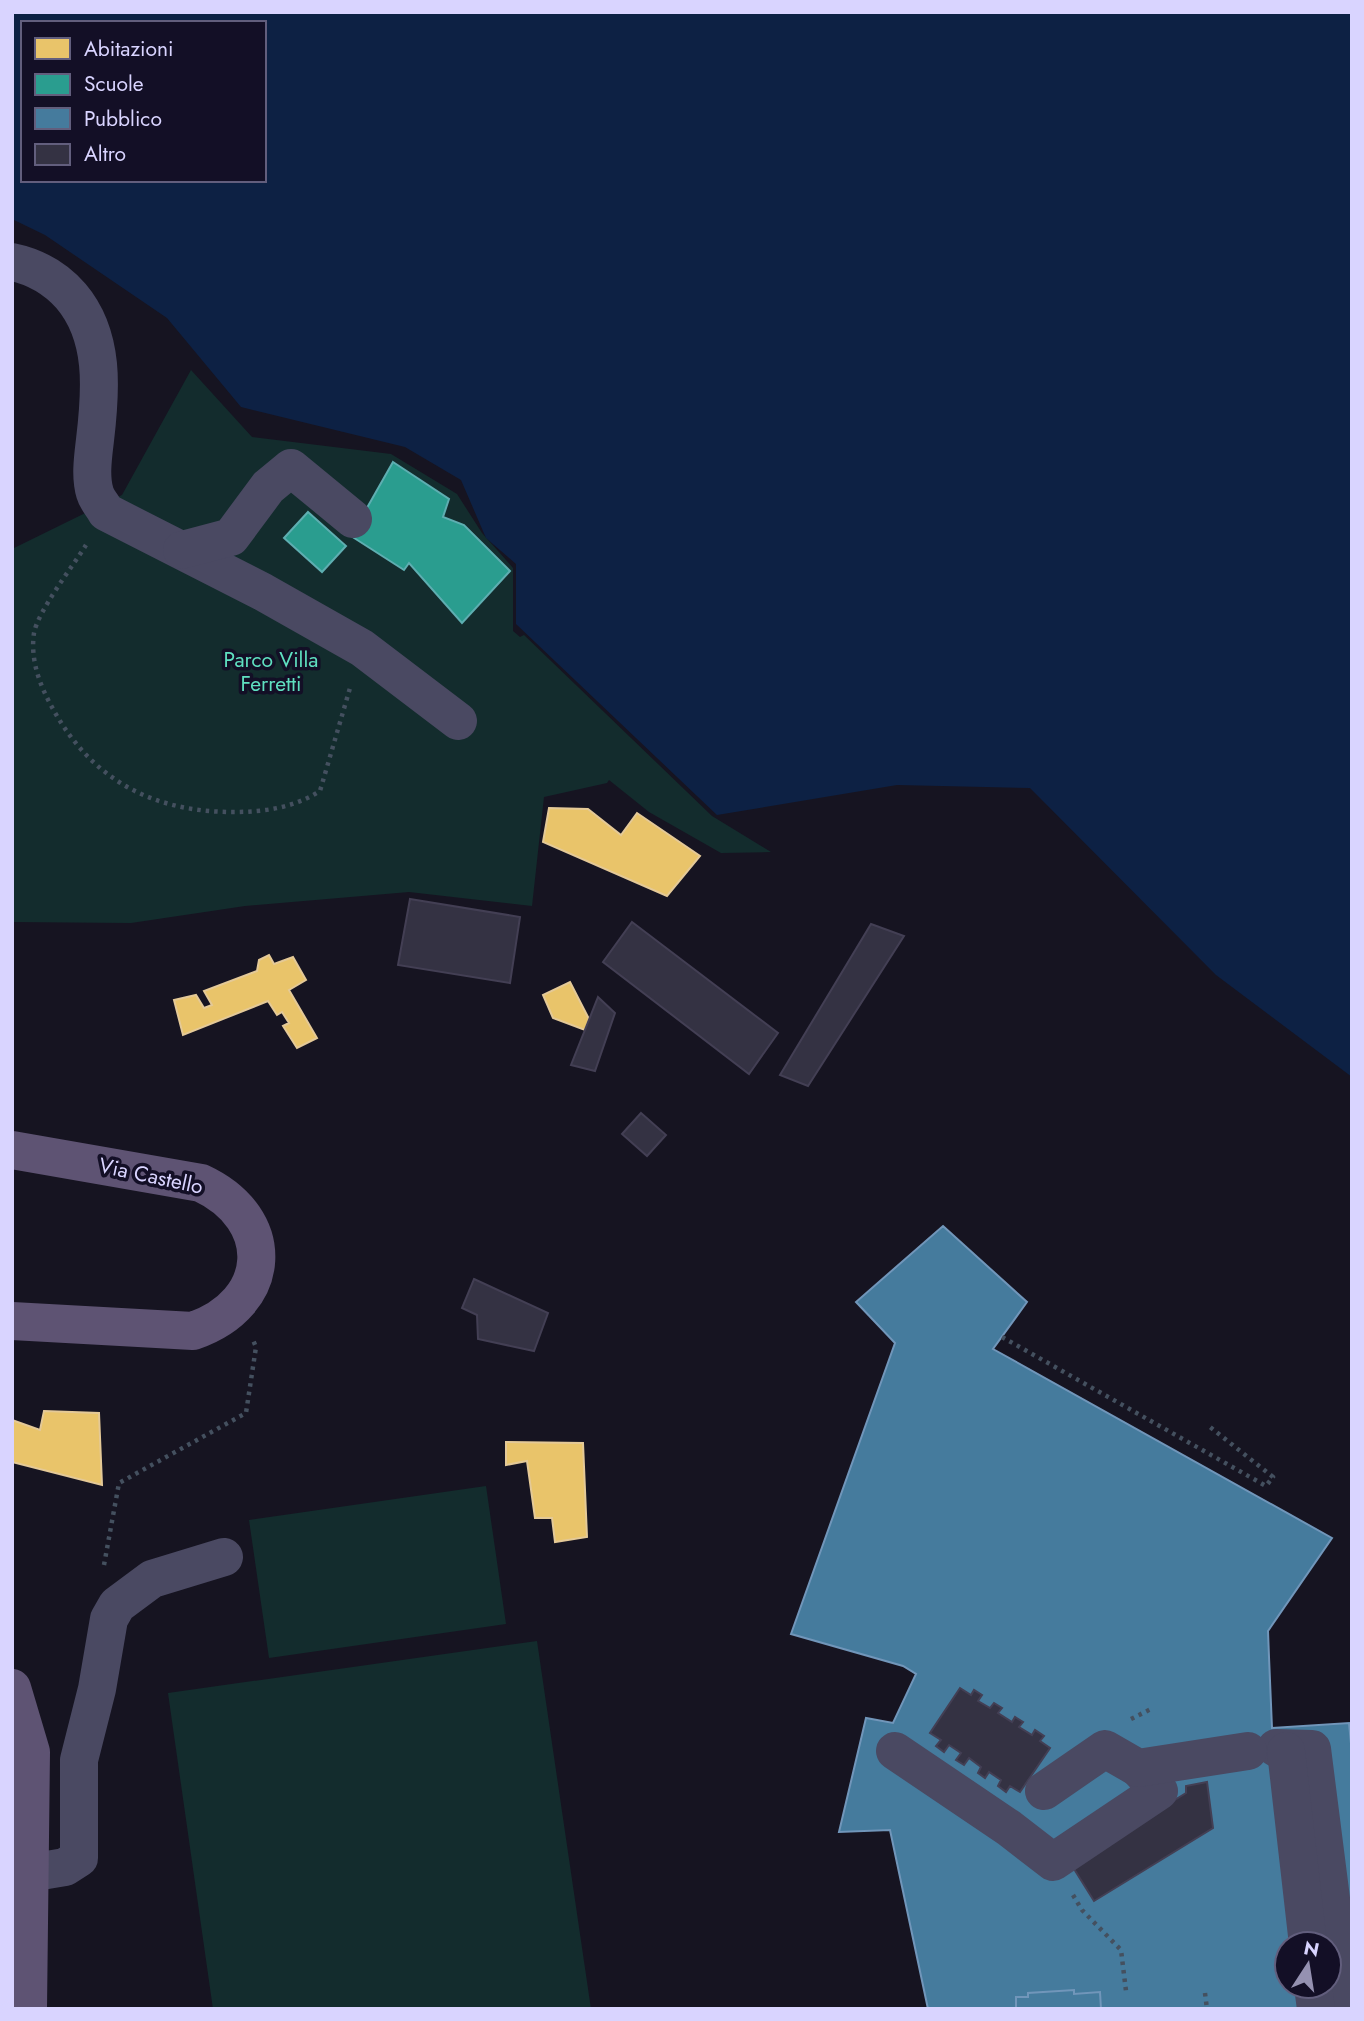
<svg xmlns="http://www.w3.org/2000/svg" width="1364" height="2021" font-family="Jost,sans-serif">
  <rect width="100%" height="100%" fill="#161421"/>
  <g fill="#132c2d">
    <path d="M 191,370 L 252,437 L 391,454 L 457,494 L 482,533 L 513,568 L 513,631 L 520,637 L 524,635 L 712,816 L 771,852 L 721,853 L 649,812 L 609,780 L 607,783 L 544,797 L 532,906 L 409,892 L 245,906 L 131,923 L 12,922 L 12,549 L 122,495 Z"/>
    <path d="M 486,1486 L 506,1624 L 269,1658 L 249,1520 Z"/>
    <path d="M 537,1641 L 591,2009 L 213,2009 L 168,1693 Z"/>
  </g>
  <path fill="#0d2144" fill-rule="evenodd" d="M 12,12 L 1352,12 L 1352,1077 L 1216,975 L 1030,788 L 897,785 L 717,815 L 516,624 L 516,564 L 486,538 L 461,480 L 405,447 L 241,407 L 167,318 L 45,235 L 12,219 ZM 23,23 L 264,23 L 264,180 L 23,180 Z"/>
  <g fill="#e9c46a" stroke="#e4c997" stroke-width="2">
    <path d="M 549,808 L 588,809 L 621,835 L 637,813 L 700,856 L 667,896 L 543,842 Z"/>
    <path d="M 269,955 L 274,964 L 293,957 L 306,980 L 289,990 L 317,1038 L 297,1048 L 283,1026 L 289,1023 L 282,1012 L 277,1015 L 268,1001 L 183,1035 L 174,1000 L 196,995 L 204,1008 L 212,1005 L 204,991 L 257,971 L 259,960 Z"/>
    <path d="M 570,982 L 589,1019 L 585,1030 L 553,1018 L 543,995 Z"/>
    <path d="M 44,1411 L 99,1413 L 102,1485 L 12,1462 L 12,1420 L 40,1430 Z"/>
    <path d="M 506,1442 L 583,1443 L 587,1537 L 555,1542 L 552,1518 L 535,1518 L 527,1461 L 506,1465 Z"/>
  </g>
  <g fill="#2a9d8f" stroke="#5eaeb1" stroke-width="2">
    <path d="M 393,462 L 449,499 L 443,517 L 464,525 L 510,571 L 462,623 L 409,563 L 404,570 L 351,536 Z"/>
    <path d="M 308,512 L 346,546 L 322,572 L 284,538 Z"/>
  </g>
  <g fill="#457b9d" stroke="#7196ba" stroke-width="2" fill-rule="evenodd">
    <path d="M 943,1226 L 1027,1302 L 993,1349 L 1332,1538 L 1268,1631 L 1269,1657 L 1272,1728 L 1349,1723 L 1352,1754 L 1352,2009 L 928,2009 L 890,1830 L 839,1832 L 866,1718 L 893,1723 L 916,1674 L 903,1666 L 791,1634 L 895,1343 L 856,1302 ZM 1287,1944 L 1329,1944 L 1329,1986 L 1287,1986 Z"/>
    <path d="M 1074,1990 L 1074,1994 L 1100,1992 L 1101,2009 L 1016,2009 L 1016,1997 L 1028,1997 L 1028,1993 Z"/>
  </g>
  <g fill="#343243" stroke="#433f54" stroke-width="2">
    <path d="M 410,899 L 520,917 L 510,983 L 398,965 Z"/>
    <path d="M 632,922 L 778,1033 L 749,1074 L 603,962 Z"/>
    <path d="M 871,924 L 904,936 L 808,1086 L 780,1075 Z"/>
    <path d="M 598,997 L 615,1013 L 595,1071 L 571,1065 Z"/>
    <path d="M 641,1113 L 666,1135 L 647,1156 L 622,1134 Z"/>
    <path d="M 474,1279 L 548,1313 L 534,1351 L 478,1339 L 477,1315 L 462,1308 Z"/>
    <path d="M 960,1688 L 971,1695 L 974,1690 L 982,1695 L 978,1701 L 990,1708 L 994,1703 L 1002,1708 L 998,1713 L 1012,1722 L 1015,1717 L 1023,1722 L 1019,1727 L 1032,1735 L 1035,1730 L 1044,1736 L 1040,1741 L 1050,1748 L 1020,1792 L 1010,1786 L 1006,1792 L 998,1786 L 1001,1780 L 989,1772 L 985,1778 L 978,1773 L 981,1767 L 969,1758 L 964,1765 L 956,1760 L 961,1753 L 949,1745 L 944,1752 L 936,1746 L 941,1740 L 930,1733 Z"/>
    <path d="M 1207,1782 L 1213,1828 L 1094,1901 L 1071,1864 L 1186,1793 L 1186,1786 Z"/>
  </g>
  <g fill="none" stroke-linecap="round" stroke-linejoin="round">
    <g stroke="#44505f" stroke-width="4.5" stroke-dasharray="3.5 5" stroke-linecap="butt">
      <path d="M 86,545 C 73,566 38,611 34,633 C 30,660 40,686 53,709 C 92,780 153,812 233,812 C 264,812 293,808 320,791 L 350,688"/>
      <path d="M 1002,1337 L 1266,1486 L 1273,1477 L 1210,1427"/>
      <path d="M 104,1565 L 119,1483 L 246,1413 L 256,1347 L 253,1340"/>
      <path d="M 1131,1719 L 1153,1708"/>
      <path d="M 1073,1895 L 1082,1910 L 1121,1950 L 1126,1991"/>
      <path d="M 1205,1993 L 1207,2009"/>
    </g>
    <g stroke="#4a4962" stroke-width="38">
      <path d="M 12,262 C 36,267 55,278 71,296 C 105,336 101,390 95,440 C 93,457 90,477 95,493 C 97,500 103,506 106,512 L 263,592 L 362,648 L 458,721"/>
      <path d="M 182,550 L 231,537 L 268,487 L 291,468 L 353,519"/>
      <path d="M 1276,1748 L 1312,1749 L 1345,2009"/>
      <path d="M 895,1751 L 1009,1828 L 1053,1862 L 1159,1791 L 1138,1768"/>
      <path d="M 1286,1751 L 1308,1944"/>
      <path d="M 1044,1791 L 1105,1749 L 1138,1768 L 1248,1751"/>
      <path d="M 29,1873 L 65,1867 L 79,1858 L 79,1760 L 97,1689 L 109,1619 L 117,1605 L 152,1579 L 224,1557"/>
      <path d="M 1313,1986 L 1316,2009"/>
    </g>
    <g stroke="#5e5373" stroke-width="38">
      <path d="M 12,1150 L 201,1183 C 278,1219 274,1303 193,1331 L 12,1321"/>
      <path d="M 12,1688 L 31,1752 L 28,2009"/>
    </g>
  </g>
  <g text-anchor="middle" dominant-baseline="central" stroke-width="7" stroke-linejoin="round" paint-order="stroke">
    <g font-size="21" fill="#5fe0c0" stroke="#130f26">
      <text x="271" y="660">Parco Villa<tspan x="271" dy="24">Ferretti</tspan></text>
    </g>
    <g font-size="21" fill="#d9d4ff" stroke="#130f26">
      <text transform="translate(151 1176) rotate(12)">Via Castello</text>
    </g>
  </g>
  <rect width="1364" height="2021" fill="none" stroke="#d9d4ff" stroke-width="28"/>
  <rect x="21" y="21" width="245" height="161" fill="#130f26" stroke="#625e7d" stroke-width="2"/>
  <rect x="35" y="38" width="35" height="21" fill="#e9c46a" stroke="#625e7d" stroke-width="2"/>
  <text x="84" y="56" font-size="21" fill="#d9d4ff">Abitazioni</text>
  <rect x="35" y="74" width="35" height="21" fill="#2a9d8f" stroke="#625e7d" stroke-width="2"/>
  <text x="84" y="91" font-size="21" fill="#d9d4ff">Scuole</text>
  <rect x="35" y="108" width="35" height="21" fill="#457b9d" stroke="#625e7d" stroke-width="2"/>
  <text x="84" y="126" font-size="21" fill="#d9d4ff">Pubblico</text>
  <rect x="35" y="144" width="35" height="21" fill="#343243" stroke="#625e7d" stroke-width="2"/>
  <text x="84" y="161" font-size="21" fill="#d9d4ff">Altro</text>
  <g transform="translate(1308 1965) rotate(12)"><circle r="33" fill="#130f26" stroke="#625e7d" stroke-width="2"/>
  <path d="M0-5L12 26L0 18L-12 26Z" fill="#9591b1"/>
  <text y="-10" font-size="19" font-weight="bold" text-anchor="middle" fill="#d9d4ff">N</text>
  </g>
</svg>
